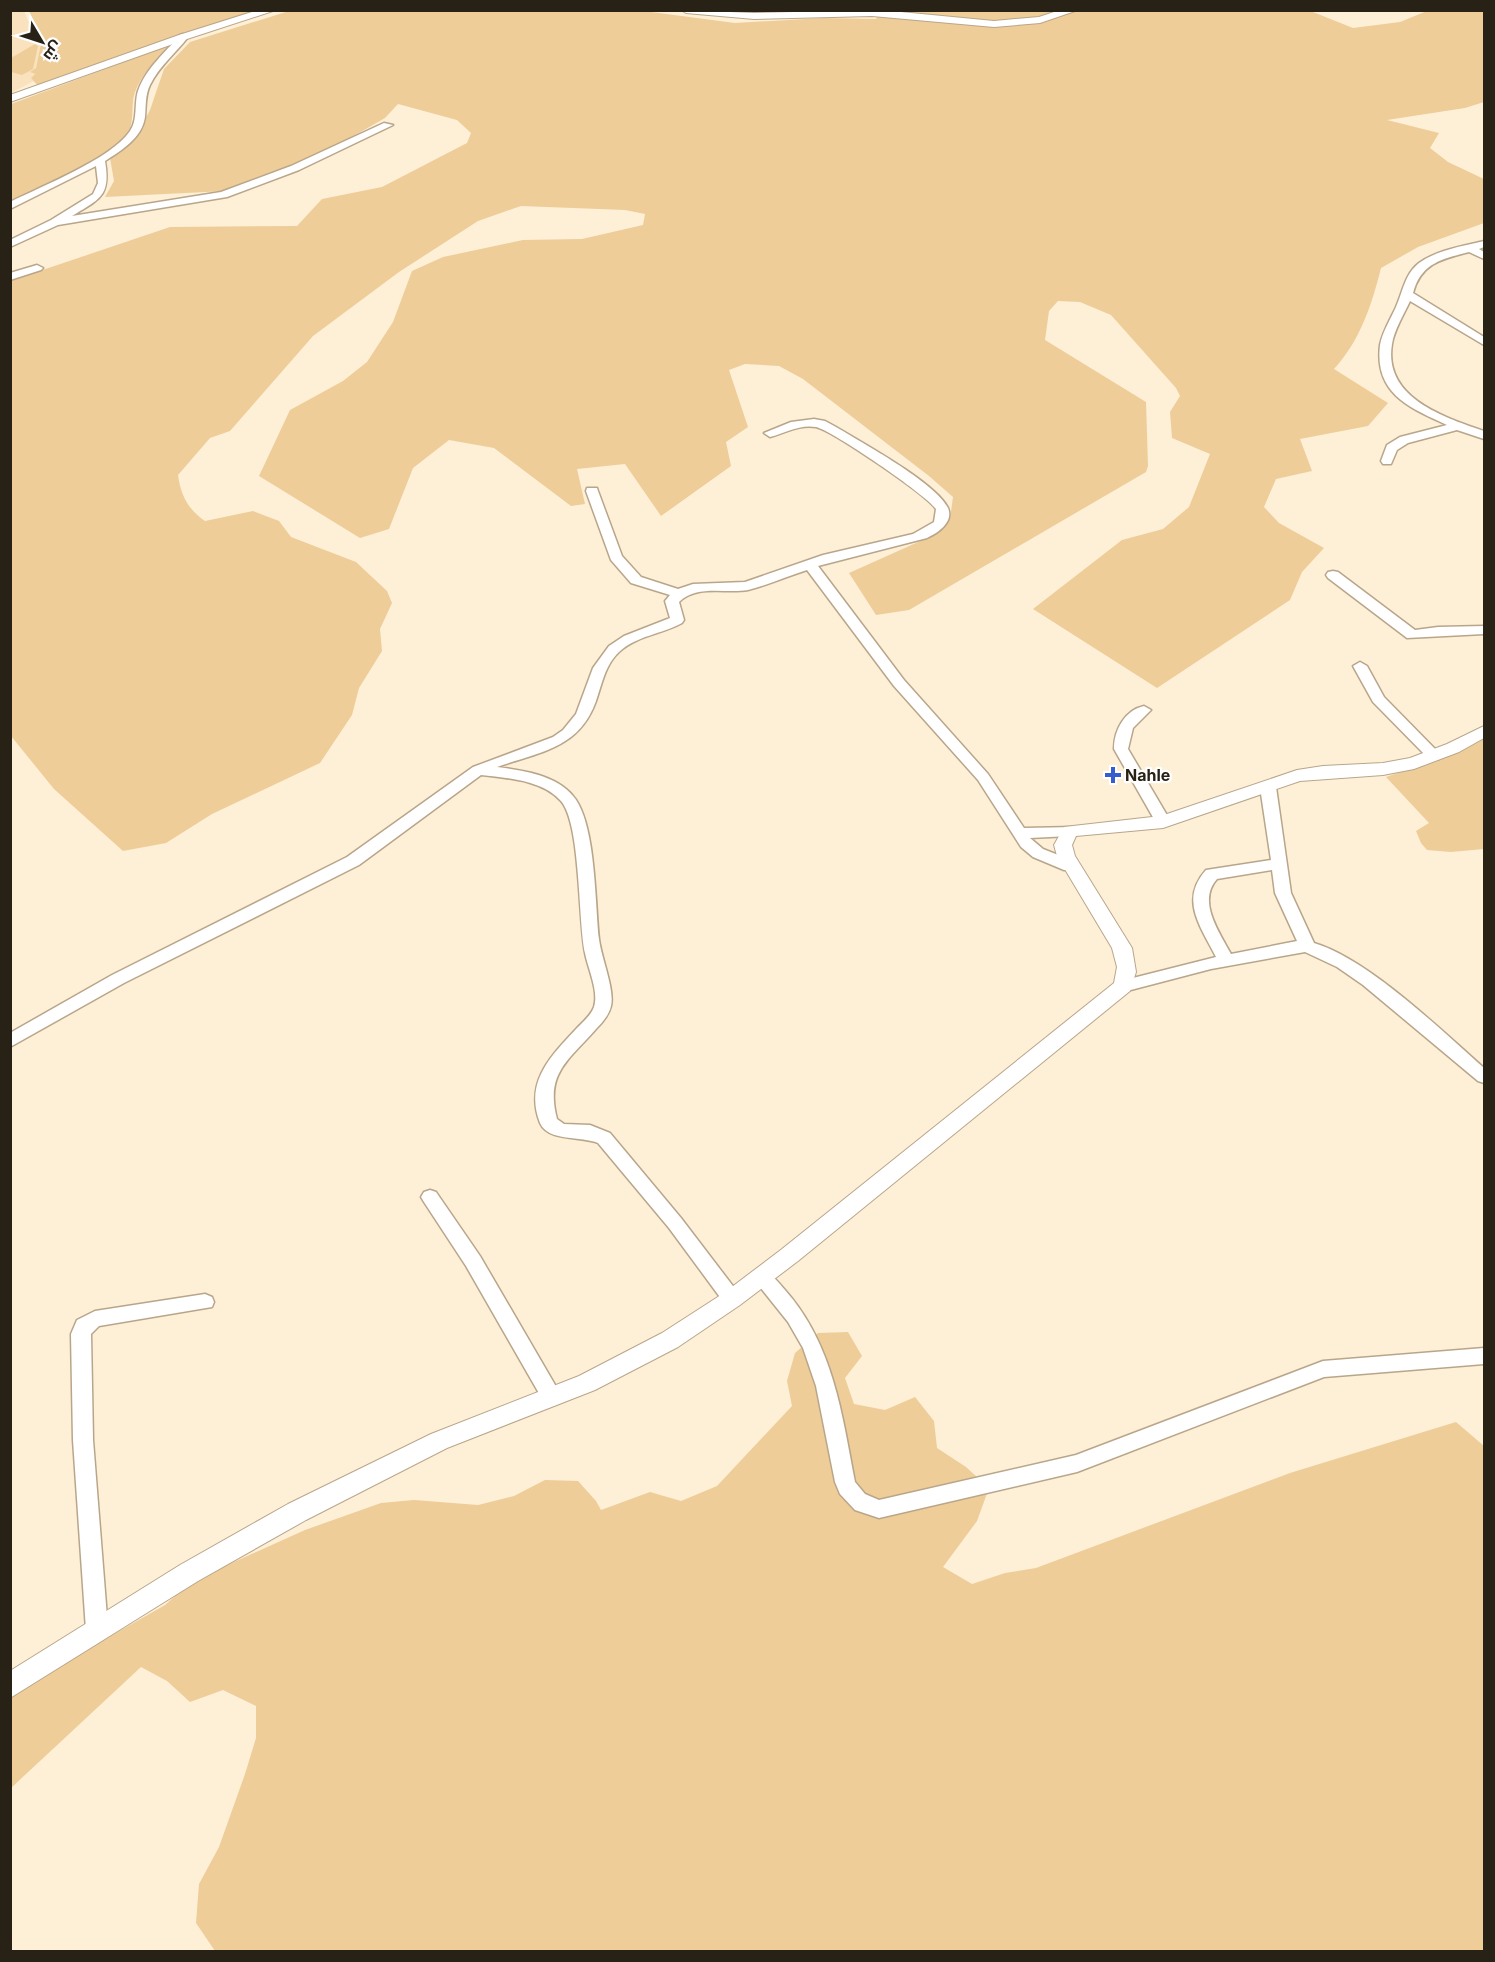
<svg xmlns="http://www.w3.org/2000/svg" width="1495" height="1962" font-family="Inter,Cairo,sans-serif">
  <rect width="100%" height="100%" fill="#feefd7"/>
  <path fill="#fae2be" d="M 11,11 L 24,11 L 33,32 L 42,39 L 36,68 L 31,73 L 35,74 L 31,78 L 34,81 L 11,93 Z"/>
  <g fill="#eecd99">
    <path d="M 636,10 L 735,23 L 824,18 L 876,19 L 880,10 L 1308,10 L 1353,28 L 1400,22 L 1427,11 L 1484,11 L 1484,102 L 1465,108 L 1387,120 L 1439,133 L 1430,148 L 1448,162 L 1484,179 L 1484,223 L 1418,247 L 1381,268 C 1372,304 1360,341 1334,369 L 1388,403 L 1368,426 L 1300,439 L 1312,471 L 1276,479 L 1264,507 L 1279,523 L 1324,548 L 1302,572 L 1290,600 L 1157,688 L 1033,609 L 1122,540 L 1163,529 L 1189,507 L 1210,454 L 1172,438 L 1170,412 L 1180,396 L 1176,388 L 1111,315 L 1080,302 L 1058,301 L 1049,311 L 1045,340 L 1146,402 L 1148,466 L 1146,472 L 909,610 L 876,615 L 849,573 L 936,534 L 950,519 L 953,497 L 929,476 L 803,379 L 779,366 L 745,364 L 729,370 L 748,427 L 726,442 L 731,466 L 661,516 L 625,464 L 577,469 L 585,504 L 571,506 L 494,448 L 449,440 L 413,468 L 389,529 L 360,538 L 259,476 L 290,410 L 343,381 L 367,362 L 393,322 L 412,271 L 443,257 L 523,240 L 582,239 L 643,225 L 645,214 L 625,210 L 521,206 L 478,221 L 399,272 L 313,336 L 230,431 L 210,438 L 178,475 C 181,496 188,509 205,521 L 253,511 L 279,521 L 291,537 L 356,562 L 387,591 L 392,603 L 380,629 L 382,651 L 359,688 L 352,715 L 320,763 L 212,814 L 166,843 L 123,851 L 54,789 L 11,736 L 10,281 L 170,227 L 297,226 L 322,199 L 382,187 L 467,143 L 471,133 L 457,120 L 398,104 L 385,118 L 315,158 L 226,191 L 105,197 L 114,181 L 110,158 L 133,142 L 150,110 L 164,69 L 190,42 L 289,11 Z"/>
    <path d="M 29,11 L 252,11 L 39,87 L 31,78 L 35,74 L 30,72 L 36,68 L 42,39 Z"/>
    <path d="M 35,44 L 38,46 L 33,69 L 22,75 L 11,72 L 11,58 Z"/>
    <path d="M 170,45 C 158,59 141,74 135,92 C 131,103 134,118 130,128 C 121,153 36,189 11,202 L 11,104 Z"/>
    <path d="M 1484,739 L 1484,849 L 1451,852 L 1427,850 L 1421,843 L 1416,831 L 1429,823 L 1386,777 L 1424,764 Z"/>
    <path d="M 848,1332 L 862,1356 L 845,1378 L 854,1404 L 885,1410 L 915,1397 L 934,1421 L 937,1448 L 966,1467 L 989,1488 L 977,1521 L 943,1567 L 972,1584 L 1005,1573 L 1036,1568 L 1290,1473 L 1456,1422 L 1484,1446 L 1484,1951 L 215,1951 L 196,1923 L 199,1884 L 219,1847 L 245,1774 L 256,1738 L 256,1706 L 223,1690 L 190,1702 L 167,1681 L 141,1667 L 11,1788 L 11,1675 L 102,1641 L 165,1605 L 192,1581 L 305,1530 L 381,1503 L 414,1500 L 478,1505 L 514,1496 L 545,1480 L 578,1481 L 596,1501 L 601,1510 L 650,1492 L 681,1501 L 717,1486 L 792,1406 L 787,1381 L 795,1353 L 818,1333 Z"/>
  </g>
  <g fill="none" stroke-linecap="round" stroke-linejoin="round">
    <defs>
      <g id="minor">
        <path d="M 183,34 L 188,37 C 176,53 159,66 150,85 C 145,95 146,106 145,117 C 142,138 122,150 105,161 C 111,196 100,199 72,216 L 221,192 L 291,166 L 384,123 L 393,125 L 299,170 L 227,197 L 58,225 L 10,247 L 10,240 L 51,220 L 93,194 L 98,183 L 96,166 L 10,209 L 10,202 C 42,186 111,159 130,131 C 138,120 134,103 138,91 C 146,68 165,53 180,35 Z"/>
        <path d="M 1484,241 L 1484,247 L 1479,249 L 1484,252 L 1484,259 L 1469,252 C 1442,259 1421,263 1413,293 L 1484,337 L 1484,345 L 1410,301 C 1404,314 1394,330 1392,344 C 1383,398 1444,417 1484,431 L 1484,439 L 1457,430 L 1408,443 L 1397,450 L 1391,464 L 1383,464 L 1381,461 L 1387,445 L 1400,437 L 1447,425 C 1410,408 1374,394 1380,345 C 1382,333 1391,318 1396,307 C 1403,291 1405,274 1419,263 C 1437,250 1463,246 1484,241 Z"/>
        <path d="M 37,265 L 43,268 L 41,270 L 10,280 L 10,273 Z"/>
        <path d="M 814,419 L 825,421 L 836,427 C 861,442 936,483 948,508 C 954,522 938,533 927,538 L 818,566 L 904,680 L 988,774 L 1024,828 L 1075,827 L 1078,831 L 1075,835 L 1070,836 L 1030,838 L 1043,849 L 1076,862 L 1078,866 L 1076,870 L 1064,870 L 1033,857 L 1021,847 L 978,780 L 894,686 L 807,570 C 788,576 768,585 748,590 C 726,594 697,584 679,602 L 684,620 L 682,623 C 662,634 636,636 619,652 C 605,665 602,684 596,701 C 579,749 539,752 497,767 C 522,770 556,775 573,796 C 596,822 595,904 599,939 C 601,957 615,990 611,1006 C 609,1015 602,1023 596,1029 C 568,1061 545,1073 557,1119 L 564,1124 L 590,1125 L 610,1133 L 681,1218 L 739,1294 L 741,1299 L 739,1304 L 732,1307 L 725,1304 L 669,1228 L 598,1143 C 582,1136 548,1142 540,1123 C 524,1082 551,1056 577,1028 C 583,1022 591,1015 594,1007 C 599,991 588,969 585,953 C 578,920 581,824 561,801 C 543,780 507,778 481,775 L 359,865 L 124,983 L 10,1047 L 10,1033 L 112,975 L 347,857 L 473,767 L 553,737 L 563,730 L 576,714 L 593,668 L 609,646 L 624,636 L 670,618 L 665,601 L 670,595 L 631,583 L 611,560 L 586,491 L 587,488 L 597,488 L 598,491 L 622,556 L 641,577 L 678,589 L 693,584 L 745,582 L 823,555 L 913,534 L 934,522 L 936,509 C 925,494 833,431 816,427 C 800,424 785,433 770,437 L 764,433 L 791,422 Z"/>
        <path d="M 1333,571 L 1338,572 L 1415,630 L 1438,627 L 1484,626 L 1484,634 L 1407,638 L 1328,578 L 1326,575 L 1328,572 Z"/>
        <path d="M 1360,662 L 1367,666 L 1384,697 L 1439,753 L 1441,756 L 1439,759 L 1429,759 L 1373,702 L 1353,666 Z"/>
        <path d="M 1144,706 L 1151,710 L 1133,728 L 1128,749 L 1171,822 L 1163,827 L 1158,826 L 1114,749 C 1114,730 1125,710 1144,706 Z"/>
        <path d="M 1268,782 L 1276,787 L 1291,893 L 1314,943 C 1368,959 1441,1030 1484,1068 L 1484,1083 L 1478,1081 L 1363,985 L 1337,967 L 1305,952 L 1211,969 L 1123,992 L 1117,990 L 1115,986 L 1117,982 L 1216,957 C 1201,927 1179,900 1206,870 L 1271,860 L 1260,787 ZM 1272,870 L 1275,893 L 1297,941 L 1231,954 C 1219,932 1197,901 1217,879 Z"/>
        <path d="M 430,1190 L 436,1192 L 480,1256 L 558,1390 L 561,1396 L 558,1402 L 551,1404 L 544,1402 L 466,1266 L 424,1202 L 421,1197 L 424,1192 Z"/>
        <path d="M 761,1269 C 771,1273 778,1282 785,1290 C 833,1344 842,1414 855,1482 L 865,1494 L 879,1500 L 1076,1455 L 1323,1361 L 1484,1348 L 1484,1364 L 1324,1377 L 1077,1472 L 879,1518 L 855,1510 L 840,1494 L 835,1482 L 816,1386 L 803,1348 L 788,1322 L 752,1277 L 754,1272 Z"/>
        <path d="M 205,1294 L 212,1297 L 214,1302 L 212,1307 L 99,1326 L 91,1334 L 93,1440 L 108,1630 L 105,1637 L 97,1640 L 89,1637 L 86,1630 L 73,1440 L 71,1334 L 77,1320 L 95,1311 Z"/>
      </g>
      <g id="tertiary">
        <path d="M 258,10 L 276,10 L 187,39 L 10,102 L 10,95 L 179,35 Z"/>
        <path d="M 681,10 L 754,13 L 880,10 L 994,21 L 1039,17 L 1060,10 L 1078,10 L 1040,23 L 994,27 L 872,16 L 754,19 L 686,13 Z"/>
        <path d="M 1484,726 L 1484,738 L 1459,752 L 1414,769 L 1383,775 L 1300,781 L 1163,828 L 1076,836 L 1072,845 L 1075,856 L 1132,948 L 1136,972 L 1130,991 L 798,1261 L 740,1305 L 678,1347 L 595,1390 L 447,1448 L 306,1520 L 198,1581 L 10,1698 L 10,1671 L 180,1565 L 288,1504 L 431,1434 L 579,1376 L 662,1333 L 724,1293 L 782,1249 L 1114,983 L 1117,967 L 1112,948 L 1057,856 L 1054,845 L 1064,827 L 1161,816 L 1297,770 L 1323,766 L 1383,763 L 1410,758 L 1447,744 Z"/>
      </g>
    </defs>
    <use href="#minor" stroke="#b9a68a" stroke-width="3"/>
    <use href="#tertiary" stroke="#b9a68a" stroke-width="2"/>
    <use href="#minor" fill="#fff" fill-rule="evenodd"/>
    <use href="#tertiary" fill="#fff" fill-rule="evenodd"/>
  </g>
  <path fill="#355dce" stroke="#fff" stroke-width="2" d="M1110 766h6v6h6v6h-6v6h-6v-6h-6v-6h6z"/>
  <g text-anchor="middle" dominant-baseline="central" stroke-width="4.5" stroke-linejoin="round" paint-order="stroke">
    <g font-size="16" font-weight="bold" fill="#282116" stroke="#fff" text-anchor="start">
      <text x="1125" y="775">Nahle</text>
    </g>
  </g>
  <rect width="1495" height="1962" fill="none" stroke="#282116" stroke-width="24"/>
  <g transform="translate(42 42) rotate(129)" stroke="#ffffff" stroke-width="4.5" paint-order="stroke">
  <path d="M0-4.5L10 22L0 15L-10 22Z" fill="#282116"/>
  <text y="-9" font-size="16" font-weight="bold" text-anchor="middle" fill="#282116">ش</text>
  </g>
</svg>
